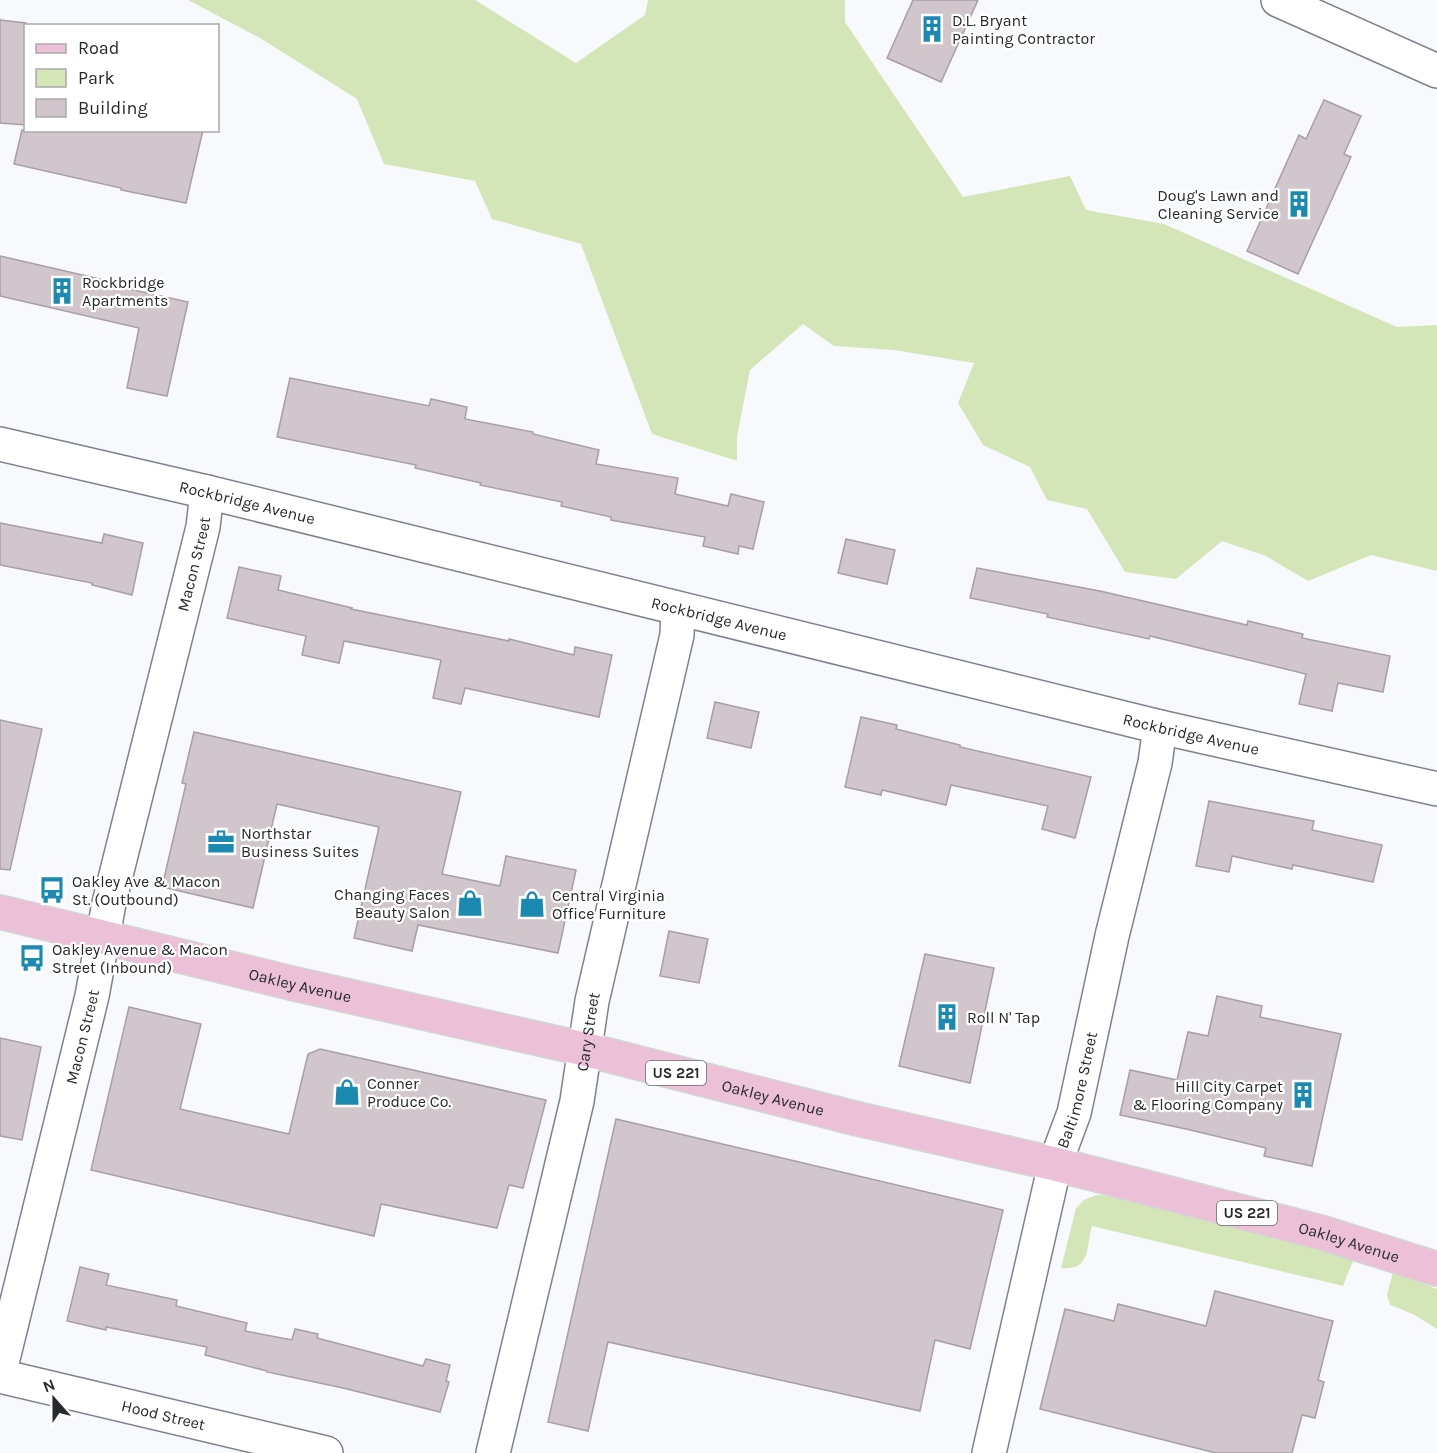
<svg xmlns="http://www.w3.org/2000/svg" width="1437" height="1453" font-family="Karla,sans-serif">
  <rect width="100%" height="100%" fill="#f7f9fd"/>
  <g fill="#d4e6b8">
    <path d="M 188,0 L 475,0 L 576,63 L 645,15 L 648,0 L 845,0 L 845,22 L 963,197 L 1070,176 L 1086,210 L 1164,224 L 1397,327 L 1437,325 L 1437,571 L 1371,555 L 1308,581 L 1266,556 L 1222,541 L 1176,579 L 1125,572 L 1087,509 L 1047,500 L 1030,467 L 983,445 L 958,403 L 974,363 L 894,350 L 834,346 L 803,324 L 750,370 L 737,436 L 737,461 L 652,434 L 581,244 L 492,219 L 475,181 L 384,164 L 357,99 L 260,38 Z"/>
    <path d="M 1096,1195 L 1113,1196 L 1297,1240 L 1355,1256 L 1343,1286 L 1092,1226 C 1086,1248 1091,1271 1061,1268 L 1076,1208 L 1084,1200 Z"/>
    <path d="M 1393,1272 L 1437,1289 L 1437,1329 L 1413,1314 L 1390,1305 L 1387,1295 Z"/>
  </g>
  <g fill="#d2c6cd" stroke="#a99ea5" stroke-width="1.5">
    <path d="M 913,0 L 978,0 L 941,82 L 887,58 Z"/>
    <path d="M 0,20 L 26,23 L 26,125 L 0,123 Z"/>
    <path d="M 1324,100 L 1361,116 L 1344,154 L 1351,157 L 1298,274 L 1247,251 L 1299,135 L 1306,139 Z"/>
    <path d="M 22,130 L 203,130 L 186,203 L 121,190 L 121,188 L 14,164 Z"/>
    <path d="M 0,256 L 126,285 L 125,288 L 188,302 L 167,396 L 127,388 L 139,328 L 0,296 Z"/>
    <path d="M 290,378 L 429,406 L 431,399 L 467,407 L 465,419 L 533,432 L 533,434 L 599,450 L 596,464 L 678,478 L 675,494 L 728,506 L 731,494 L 764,502 L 753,549 L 739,546 L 738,554 L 703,546 L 705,537 L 611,520 L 611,517 L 561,506 L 562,502 L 480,485 L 481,483 L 415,468 L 416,465 L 277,437 Z"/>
    <path d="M 0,523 L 102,543 L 104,534 L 143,543 L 132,595 L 92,585 L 92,583 L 0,565 Z"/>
    <path d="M 846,539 L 895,550 L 887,584 L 838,573 Z"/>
    <path d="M 239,567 L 281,576 L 278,590 L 352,608 L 351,609 L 509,641 L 509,639 L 574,655 L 575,647 L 612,655 L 599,717 L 465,688 L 461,704 L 433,698 L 441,660 L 344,641 L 339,663 L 302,655 L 306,636 L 227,618 Z"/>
    <path d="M 977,568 L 1100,591 L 1247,625 L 1248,621 L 1303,634 L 1302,638 L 1390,656 L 1383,692 L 1338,683 L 1332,711 L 1299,704 L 1306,674 L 1150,636 L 1149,639 L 1047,617 L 1048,614 L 970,598 Z"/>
    <path d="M 715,702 L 759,712 L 751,748 L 707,738 Z"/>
    <path d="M 861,717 L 897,725 L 896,729 L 960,745 L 960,747 L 1091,777 L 1075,838 L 1042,829 L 1048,806 L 951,785 L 946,805 L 882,790 L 881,795 L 845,787 Z"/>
    <path d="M 0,720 L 42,729 L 10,870 L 0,869 Z"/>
    <path d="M 194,732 L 461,792 L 442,874 L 500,886 L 506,856 L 576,870 L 558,953 L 418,925 L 412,951 L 354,938 L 379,827 L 277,804 L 253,908 L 162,887 L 186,784 L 182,783 Z"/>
    <path d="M 1209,801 L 1314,821 L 1312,830 L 1382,845 L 1373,882 L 1293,865 L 1292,869 L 1232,856 L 1229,872 L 1196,866 Z"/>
    <path d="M 669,931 L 708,939 L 699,983 L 660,976 Z"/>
    <path d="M 925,954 L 994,968 L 970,1083 L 899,1066 Z"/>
    <path d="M 1217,996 L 1262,1006 L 1260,1017 L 1341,1034 L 1312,1166 L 1264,1156 L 1266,1148 L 1186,1129 L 1120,1115 L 1130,1070 L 1177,1080 L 1188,1032 L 1208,1036 Z"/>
    <path d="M 129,1007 L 201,1024 L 180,1109 L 289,1134 L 308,1054 L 320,1049 L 546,1100 L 523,1188 L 509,1185 L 497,1228 L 381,1204 L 374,1236 L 91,1170 Z"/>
    <path d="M 0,1038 L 41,1047 L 22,1140 L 0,1136 Z"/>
    <path d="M 616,1119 L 1003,1210 L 970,1349 L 935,1340 L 920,1411 L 608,1342 L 588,1431 L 548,1422 Z"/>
    <path d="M 80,1267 L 109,1274 L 106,1285 L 177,1300 L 176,1306 L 247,1323 L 245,1331 L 292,1340 L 295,1329 L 318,1334 L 317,1338 L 423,1366 L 426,1359 L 450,1365 L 446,1381 L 449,1382 L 440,1412 L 343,1388 L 267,1372 L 267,1371 L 205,1355 L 207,1347 L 106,1327 L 106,1330 L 67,1321 Z"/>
    <path d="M 1215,1291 L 1333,1321 L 1318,1380 L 1324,1382 L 1315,1418 L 1302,1415 L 1292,1453 L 1216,1453 L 1040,1409 L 1065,1309 L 1114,1321 L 1118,1304 L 1206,1326 Z"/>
  </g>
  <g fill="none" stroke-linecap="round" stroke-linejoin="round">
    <defs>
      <g id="minor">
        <path d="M 1278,0 L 1437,71"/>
        <path id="s1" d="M 0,444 L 207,492 L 1160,727 L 1437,789"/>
        <path id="s2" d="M 0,1371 L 92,996 L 109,903 L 203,527 L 207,492"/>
        <path id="s3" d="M 0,1376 L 326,1453"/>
        <path id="s4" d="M 493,1453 L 577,1101 L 592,1001 L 677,635 L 678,609"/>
        <path id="s5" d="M 989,1453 L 1055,1164 L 1074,1113 L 1112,936 L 1155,763 L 1160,727"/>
      </g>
      <g id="primary">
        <path id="s6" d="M 0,912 L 295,984 L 584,1049 L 858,1119 L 1055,1164 L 1320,1232 L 1437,1269"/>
      </g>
    </defs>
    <use href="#minor" stroke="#7e828c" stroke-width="36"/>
    <use href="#primary" stroke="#d4d4d5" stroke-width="36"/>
    <use href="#minor" stroke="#fff" stroke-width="33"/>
    <use href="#primary" stroke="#ecc0d7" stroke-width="33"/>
  </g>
  <defs>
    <symbol id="building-bare" viewBox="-9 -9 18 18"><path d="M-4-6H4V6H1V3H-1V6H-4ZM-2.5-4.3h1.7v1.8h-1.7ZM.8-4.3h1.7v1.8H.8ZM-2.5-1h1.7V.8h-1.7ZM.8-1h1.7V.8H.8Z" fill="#1c8ab0" stroke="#fff" stroke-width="2.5" paint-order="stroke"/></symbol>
    <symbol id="office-bare" viewBox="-9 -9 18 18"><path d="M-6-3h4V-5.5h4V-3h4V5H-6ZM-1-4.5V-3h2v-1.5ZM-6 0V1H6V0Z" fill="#1c8ab0" stroke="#fff" stroke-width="2.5" paint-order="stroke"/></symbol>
    <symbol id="bus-bare" viewBox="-9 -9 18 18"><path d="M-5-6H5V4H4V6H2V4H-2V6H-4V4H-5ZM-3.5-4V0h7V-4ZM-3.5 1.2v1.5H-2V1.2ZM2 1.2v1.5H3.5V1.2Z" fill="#1c8ab0" stroke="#fff" stroke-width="2.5" paint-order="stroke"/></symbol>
    <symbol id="shop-bare" viewBox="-9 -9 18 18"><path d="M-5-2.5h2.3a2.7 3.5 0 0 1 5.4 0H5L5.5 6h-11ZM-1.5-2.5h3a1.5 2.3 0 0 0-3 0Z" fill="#1c8ab0" stroke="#fff" stroke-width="2.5" paint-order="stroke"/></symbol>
  </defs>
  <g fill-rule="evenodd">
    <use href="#building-bare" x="913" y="10" width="38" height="38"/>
    <use href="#building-bare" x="1280" y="185" width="38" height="38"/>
    <use href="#building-bare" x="43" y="272" width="38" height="38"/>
    <use href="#office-bare" x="202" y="823" width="38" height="38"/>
    <use href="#bus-bare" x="33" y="871" width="38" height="38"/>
    <use href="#shop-bare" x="451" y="884" width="38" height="38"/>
    <use href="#shop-bare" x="513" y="885" width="38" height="38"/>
    <use href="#bus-bare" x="13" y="939" width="38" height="38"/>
    <use href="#building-bare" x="928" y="998" width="38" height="38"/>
    <use href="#shop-bare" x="328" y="1073" width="38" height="38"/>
    <use href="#building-bare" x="1284" y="1076" width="38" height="38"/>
  </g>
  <g text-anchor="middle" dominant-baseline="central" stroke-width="4.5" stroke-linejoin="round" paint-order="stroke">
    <g fill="#fff" stroke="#68696c" stroke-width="1.5">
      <rect x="646" y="1061" width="60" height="24" rx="4.5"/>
      <rect x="1217" y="1201" width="60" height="24" rx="4.5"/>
    </g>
    <g font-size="15" font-weight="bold" fill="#27292d">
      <text x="676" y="1073">US 221</text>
      <text x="1247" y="1213">US 221</text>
    </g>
    <g font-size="16" fill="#27292d" stroke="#fff" text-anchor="start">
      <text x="952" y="20">D.L. Bryant<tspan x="952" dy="18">Painting Contractor</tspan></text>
      <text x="1279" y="195" text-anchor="end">Doug's Lawn and<tspan x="1279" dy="18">Cleaning Service</tspan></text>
      <text x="82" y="282">Rockbridge<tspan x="82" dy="18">Apartments</tspan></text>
      <text x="241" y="833">Northstar<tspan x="241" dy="18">Business Suites</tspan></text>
      <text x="72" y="881">Oakley Ave &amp; Macon<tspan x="72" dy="18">St. (Outbound)</tspan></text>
      <text x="450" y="894" text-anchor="end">Changing Faces<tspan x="450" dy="18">Beauty Salon</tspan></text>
      <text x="552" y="895">Central Virginia<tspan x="552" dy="18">Office Furniture</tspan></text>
      <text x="52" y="949">Oakley Avenue &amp; Macon<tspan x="52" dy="18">Street (Inbound)</tspan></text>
      <text x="967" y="1017">Roll N' Tap</text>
      <text x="367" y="1083">Conner<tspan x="367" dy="18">Produce Co.</tspan></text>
      <text x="1283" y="1086" text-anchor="end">Hill City Carpet<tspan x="1283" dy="18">&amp; Flooring Company</tspan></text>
    </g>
    <g font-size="16" fill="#27292d" stroke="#fff">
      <text stroke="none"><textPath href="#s1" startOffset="254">Rockbridge Avenue</textPath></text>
      <text stroke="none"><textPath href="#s2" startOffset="830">Macon Street</textPath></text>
      <text stroke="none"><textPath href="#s1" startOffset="740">Rockbridge Avenue</textPath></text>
      <text stroke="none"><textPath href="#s1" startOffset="1226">Rockbridge Avenue</textPath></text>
      <text stroke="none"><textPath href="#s6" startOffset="309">Oakley Avenue</textPath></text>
      <text stroke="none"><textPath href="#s4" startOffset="432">Cary Street</textPath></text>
      <text stroke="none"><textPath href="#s2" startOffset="344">Macon Street</textPath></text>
      <text stroke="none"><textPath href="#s5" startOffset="374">Baltimore Street</textPath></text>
      <text stroke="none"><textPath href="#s6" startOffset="795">Oakley Avenue</textPath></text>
      <text stroke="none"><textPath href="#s6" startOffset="1389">Oakley Avenue</textPath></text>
      <text stroke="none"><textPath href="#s3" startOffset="168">Hood Street</textPath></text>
    </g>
  </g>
  <rect x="24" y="24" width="195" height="108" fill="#ffffff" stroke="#a9a9ab" stroke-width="1.5"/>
  <rect x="36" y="44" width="30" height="9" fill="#ecc0d7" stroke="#a9a9ab" stroke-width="1.5"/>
  <text x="78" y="54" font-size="18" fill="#27292d">Road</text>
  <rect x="36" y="69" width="30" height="18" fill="#d4e6b8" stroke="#a9a9ab" stroke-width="1.5"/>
  <text x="78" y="84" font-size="18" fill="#27292d">Park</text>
  <rect x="36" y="99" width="30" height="18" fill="#d2c6cd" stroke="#a9a9ab" stroke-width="1.5"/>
  <text x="78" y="114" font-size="18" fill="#27292d">Building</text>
  <g transform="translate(54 1399) rotate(339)" stroke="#ffffff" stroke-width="4.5" paint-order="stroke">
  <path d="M0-4.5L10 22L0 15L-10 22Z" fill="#27292d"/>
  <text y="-9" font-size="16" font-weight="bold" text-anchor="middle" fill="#27292d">N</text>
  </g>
</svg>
